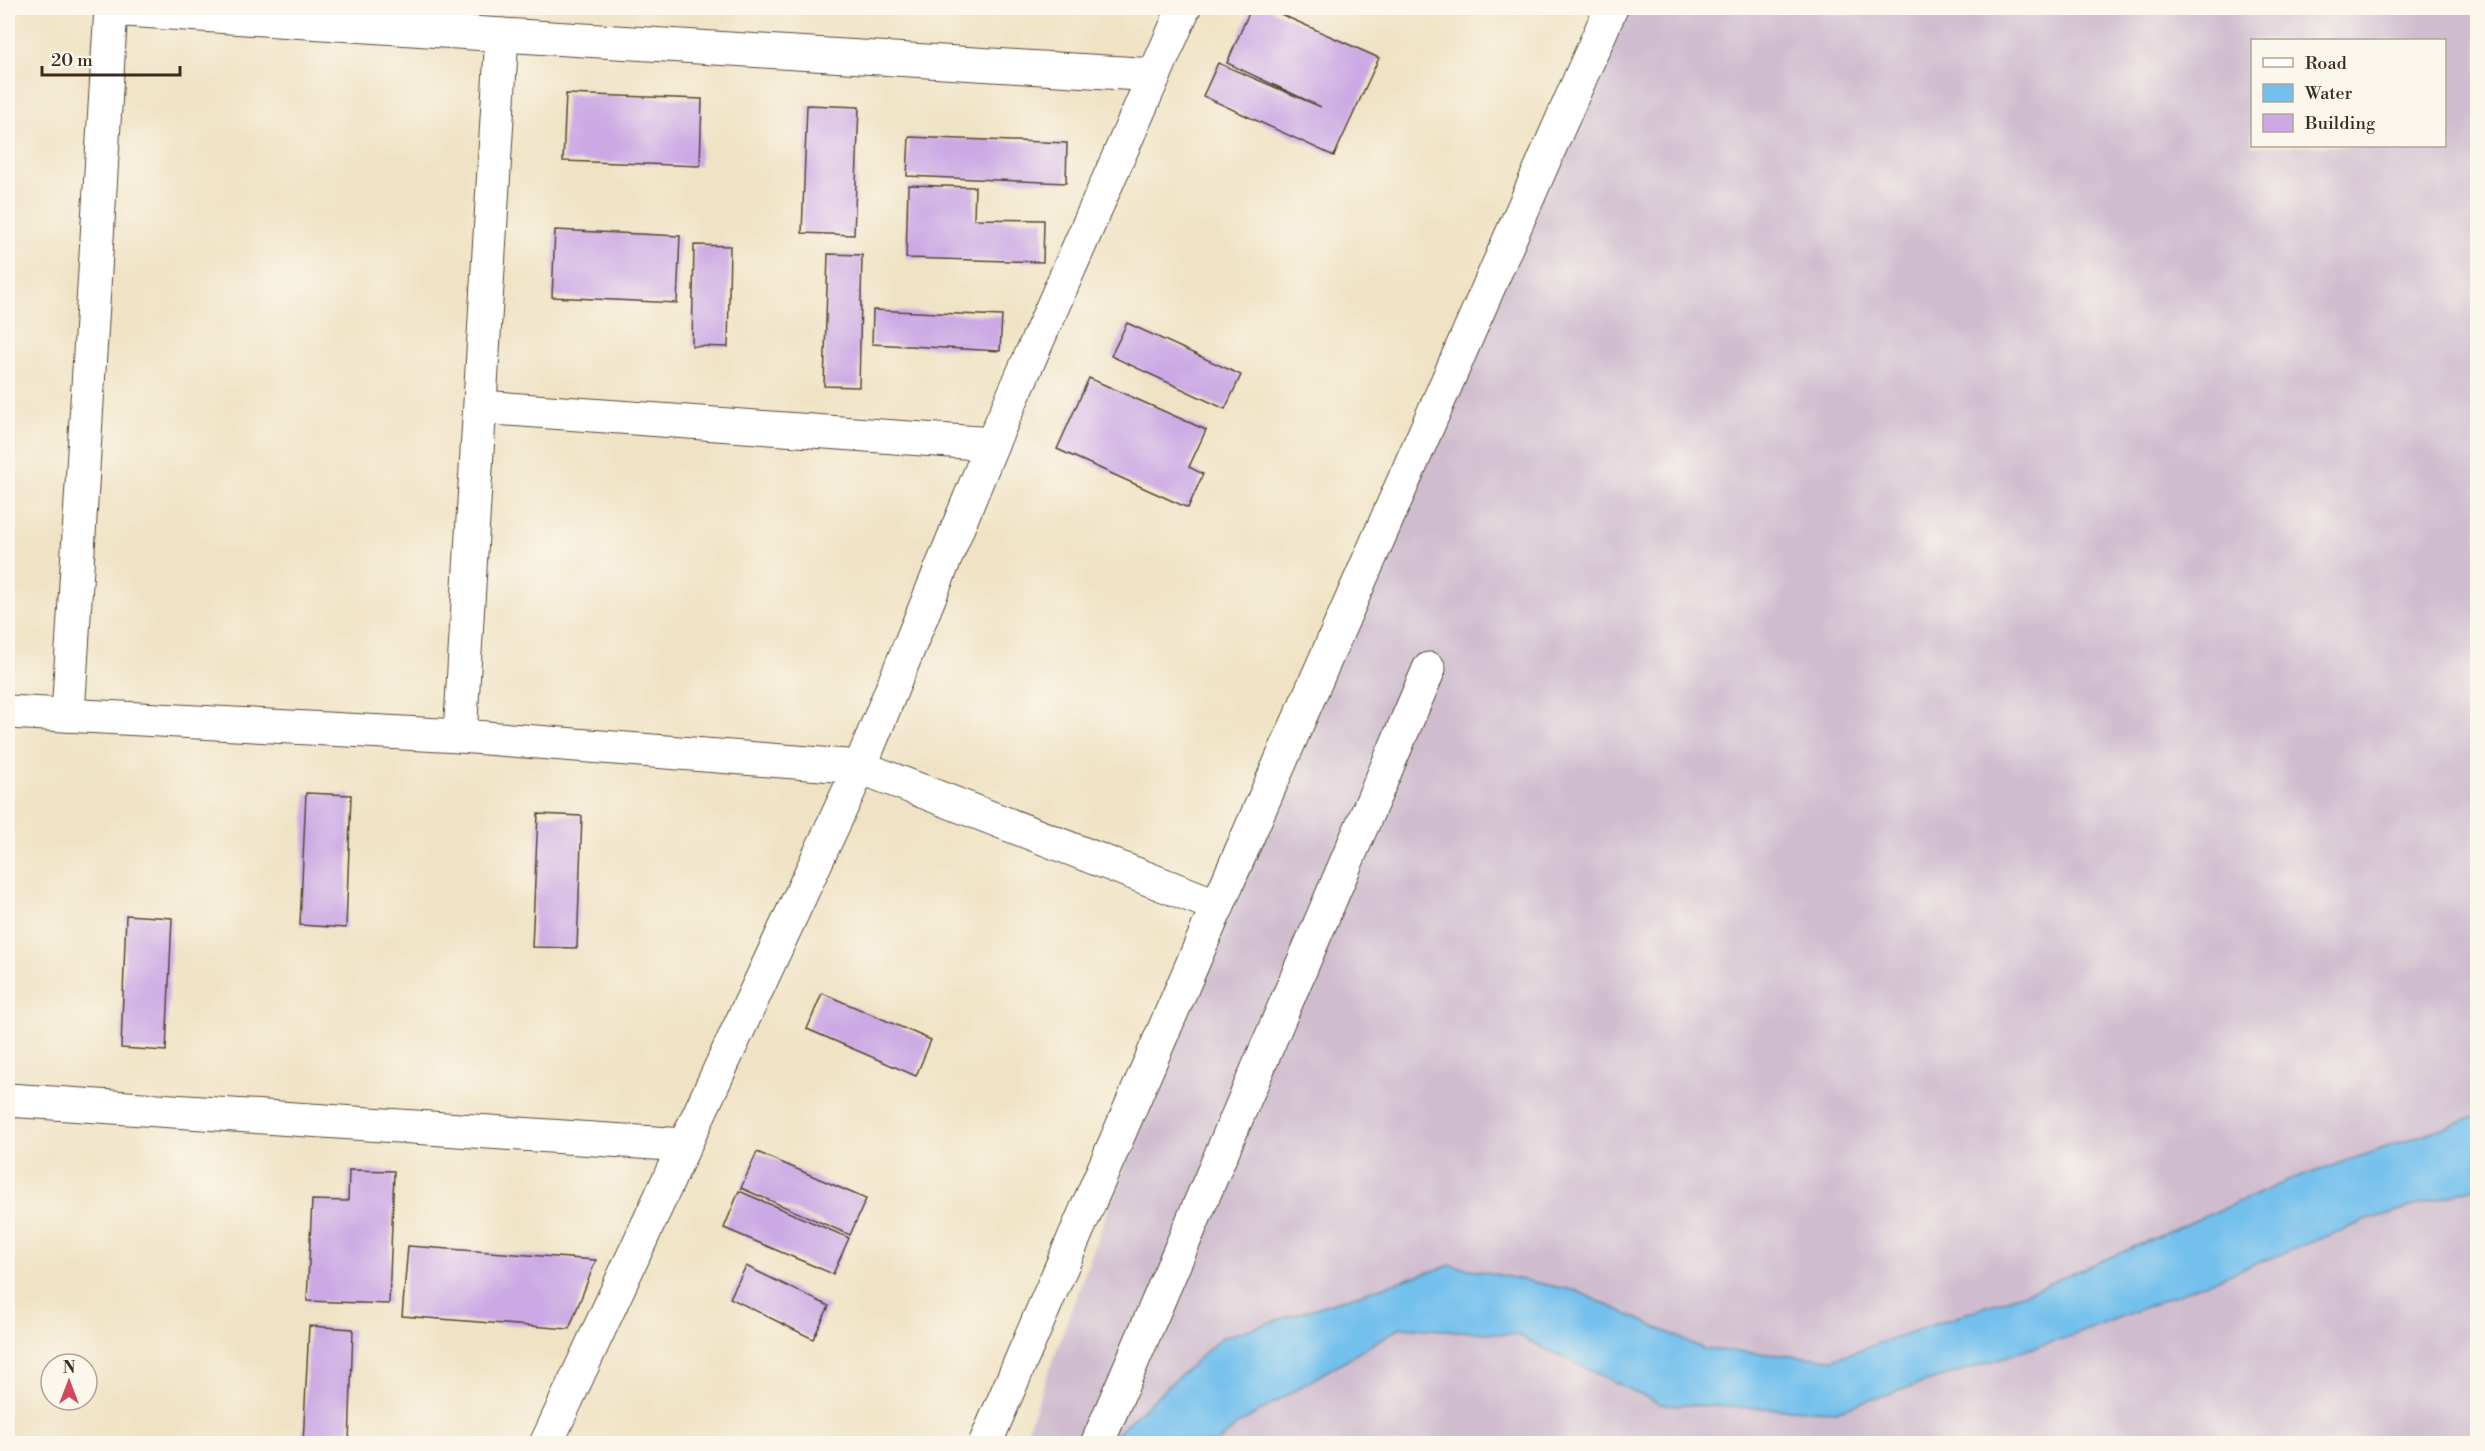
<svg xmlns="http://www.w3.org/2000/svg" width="2485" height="1451" font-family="'Libre Bodoni',serif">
  <rect width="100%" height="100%" fill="#fbf7ec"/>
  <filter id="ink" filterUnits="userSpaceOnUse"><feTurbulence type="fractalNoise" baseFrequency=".0167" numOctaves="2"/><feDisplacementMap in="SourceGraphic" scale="12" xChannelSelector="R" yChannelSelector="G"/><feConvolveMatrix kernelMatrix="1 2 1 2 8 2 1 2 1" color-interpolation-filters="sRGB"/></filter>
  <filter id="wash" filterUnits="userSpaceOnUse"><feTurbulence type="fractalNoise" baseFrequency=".008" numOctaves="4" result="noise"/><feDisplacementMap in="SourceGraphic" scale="24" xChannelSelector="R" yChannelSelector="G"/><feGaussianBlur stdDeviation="1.35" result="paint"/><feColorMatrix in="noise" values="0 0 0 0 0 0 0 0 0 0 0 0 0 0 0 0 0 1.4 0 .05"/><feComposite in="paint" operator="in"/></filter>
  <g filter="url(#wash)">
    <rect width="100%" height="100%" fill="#f0e3c5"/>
    <path fill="#cfbdcf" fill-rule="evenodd" d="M 1611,8 L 2477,8 L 2477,1443 L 1022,1444 L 1233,870 ZM 2252,40 L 2444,40 L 2444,146 L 2252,146 Z"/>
    <path fill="#73c0ed" stroke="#577586" stroke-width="1.5" d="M 2477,1116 L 2477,1187 L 2368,1220 L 2074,1335 L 1835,1411 L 1660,1404 L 1517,1335 L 1401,1327 L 1237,1425 L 1217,1443 L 1105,1444 L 1221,1338 L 1451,1265 L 1577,1291 L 1704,1349 L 1833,1359 L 2036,1289 L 2285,1182 Z"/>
    <g id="blocks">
      <g fill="#cca9e4">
        <path d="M 1251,8 L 1267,8 L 1379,58 L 1334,156 L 1203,96 L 1218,63 L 1321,107 L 1227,63 Z"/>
        <path d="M 566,94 L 702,99 L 700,166 L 563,161 Z"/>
        <path d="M 807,105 L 859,107 L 854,235 L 802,233 Z"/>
        <path d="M 909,137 L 1067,143 L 1066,183 L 907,176 Z"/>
        <path d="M 908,185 L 975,187 L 974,219 L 1044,220 L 1043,262 L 906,258 Z"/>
        <path d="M 555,230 L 680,236 L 677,303 L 552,297 Z"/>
        <path d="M 694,245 L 730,246 L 728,347 L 692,346 Z"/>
        <path d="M 828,254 L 862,255 L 859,387 L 824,386 Z"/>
        <path d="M 873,310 L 1002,316 L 1000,351 L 872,344 Z"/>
        <path d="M 1127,323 L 1241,375 L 1225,409 L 1111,356 Z"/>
        <path d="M 1089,378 L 1206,430 L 1189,467 L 1203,474 L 1188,508 L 1057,449 Z"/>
        <path d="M 306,793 L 351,795 L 346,928 L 300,925 Z"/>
        <path d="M 538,814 L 582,816 L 577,948 L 532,947 Z"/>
        <path d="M 126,915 L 172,918 L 166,1051 L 121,1048 Z"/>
        <path d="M 822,993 L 931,1040 L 916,1076 L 807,1029 Z"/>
        <path d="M 757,1152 L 866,1199 L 850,1235 L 741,1188 Z"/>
        <path d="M 349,1170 L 394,1171 L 389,1304 L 307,1301 L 312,1200 L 348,1201 Z"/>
        <path d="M 739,1191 L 849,1238 L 833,1274 L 724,1228 Z"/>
        <path d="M 408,1246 L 596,1260 L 569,1329 L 402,1316 Z"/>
        <path d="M 746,1266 L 829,1306 L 813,1339 L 730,1298 Z"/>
        <path d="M 309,1326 L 353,1329 L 349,1443 L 303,1443 Z"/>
      </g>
    </g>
  </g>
  <g filter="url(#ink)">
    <use href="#blocks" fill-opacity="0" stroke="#564637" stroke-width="1.5"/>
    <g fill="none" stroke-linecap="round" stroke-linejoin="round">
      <defs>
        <g id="minor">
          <path d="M 111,9 L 502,35 L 1155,75"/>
          <path d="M 481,407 L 992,444"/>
          <path d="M 8,712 L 460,736 L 860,767 L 1218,906"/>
          <path d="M 68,715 L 111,8"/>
          <path d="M 460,736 L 502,35"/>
          <path d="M 8,1100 L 684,1145"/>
          <path d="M 546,1444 L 860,767 L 992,444 L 1184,8"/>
          <path d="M 985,1444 L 1233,870 L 1611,8"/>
          <path d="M 1097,1444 L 1429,669"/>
        </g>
      </defs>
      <use href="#minor" stroke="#564637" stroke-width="35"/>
      <use href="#minor" stroke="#fff" stroke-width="33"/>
    </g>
  </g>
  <rect width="2485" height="1451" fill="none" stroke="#fbf7ec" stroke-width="30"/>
  <rect x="2251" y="39" width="195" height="108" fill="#fbf7ec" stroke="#aea59a" stroke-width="1.5"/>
  <rect x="2263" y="58" width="30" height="9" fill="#ffffff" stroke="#aea59a" stroke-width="1.5"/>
  <text x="2305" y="69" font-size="18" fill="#3b2a1e">Road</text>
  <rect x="2263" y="84" width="30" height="18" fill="#73c0ed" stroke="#aea59a" stroke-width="1.5"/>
  <text x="2305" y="99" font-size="18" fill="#3b2a1e">Water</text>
  <rect x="2263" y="114" width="30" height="18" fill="#cca9e4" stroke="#aea59a" stroke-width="1.5"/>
  <text x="2305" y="129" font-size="18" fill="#3b2a1e">Building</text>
  <g transform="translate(69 1382)"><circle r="28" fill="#fbf7ec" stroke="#aea59a" stroke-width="1.5"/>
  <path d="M0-4.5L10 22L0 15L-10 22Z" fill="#d1495b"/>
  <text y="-9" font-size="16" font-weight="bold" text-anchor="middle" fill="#3b2a1e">N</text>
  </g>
  <path d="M42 66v9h138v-9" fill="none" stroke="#3b2a1e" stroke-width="3"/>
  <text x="51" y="66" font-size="18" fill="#3b2a1e" stroke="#fbf7ec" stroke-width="4.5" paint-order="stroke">20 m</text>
</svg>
